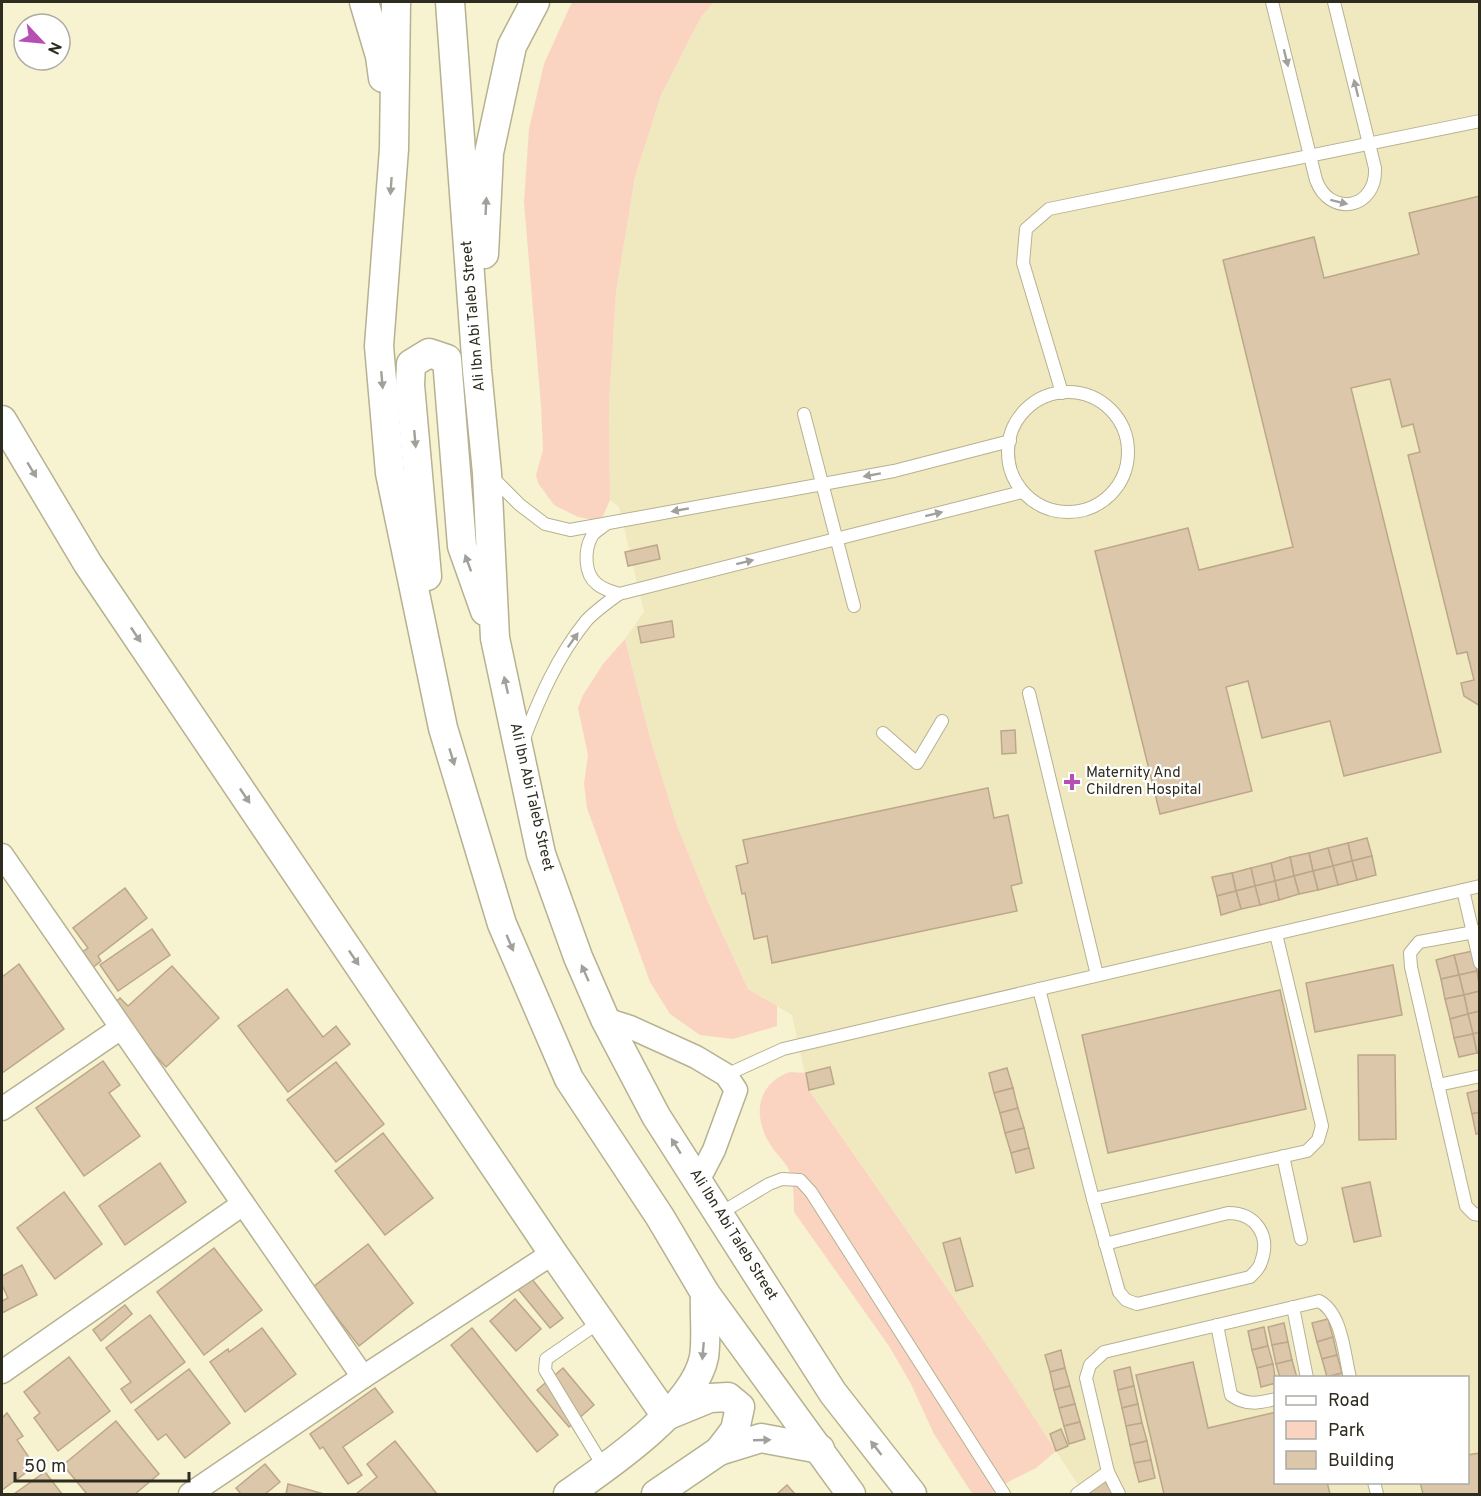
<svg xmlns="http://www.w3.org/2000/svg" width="1481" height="1496" font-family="Overpass,sans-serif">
  <rect width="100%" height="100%" fill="#f7f2d0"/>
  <path fill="#f0e9bf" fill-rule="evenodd" d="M 714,2 L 1479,2 L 1479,1494 L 1084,1494 L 993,1354 L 808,1088 L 792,1015 L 748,989 L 711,909 L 677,827 L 650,738 L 625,639 L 644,612 L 619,507 L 610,500 L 609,404 L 616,292 L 635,177 L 661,95 L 701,17 ZM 1276,1378 L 1468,1378 L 1468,1482 L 1276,1482 Z"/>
  <g fill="#fbd4c1">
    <path d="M 572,2 L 714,2 L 701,17 L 661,95 L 635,177 L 616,292 L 609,404 L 610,500 L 603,516 L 594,520 L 578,517 L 554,505 L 538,483 L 536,475 L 543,450 L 541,405 L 524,202 L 529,129 L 544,64 Z"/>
    <path d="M 625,639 L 650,738 L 677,826 L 711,909 L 748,989 L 777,1006 L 777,1026 L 733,1039 L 700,1035 L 670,1014 L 650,982 L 587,808 L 584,784 L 588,755 L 578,708 L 583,695 L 603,664 Z"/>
    <path d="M 790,1072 L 806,1073 L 809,1090 L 993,1354 L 1056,1451 L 1036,1468 L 1010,1481 L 992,1493 L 975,1494 L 971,1492 L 934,1434 L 911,1384 L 889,1346 L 794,1212 C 794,1197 794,1184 789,1170 C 785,1161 775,1153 770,1144 C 752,1116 757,1083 790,1072 Z"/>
  </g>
  <g fill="#ddc7ab" stroke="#bca78b" stroke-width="1.5">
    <path d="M 1480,196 L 1480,706 L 1464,696 L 1461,683 L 1474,680 L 1467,652 L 1457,654 L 1408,455 L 1420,452 L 1413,424 L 1402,427 L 1390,379 L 1351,388 L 1441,752 L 1344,776 L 1330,721 L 1262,738 L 1248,681 L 1226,687 L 1252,791 L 1160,814 L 1095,551 L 1188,528 L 1199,570 L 1293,547 L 1223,260 L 1314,237 L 1324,278 L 1419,254 L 1409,213 Z"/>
    <path d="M 657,545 L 660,559 L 628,566 L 625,552 Z"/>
    <path d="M 672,621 L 674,637 L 641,643 L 638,627 Z"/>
    <path d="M 1015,730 L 1016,753 L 1002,754 L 1001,731 Z"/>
    <path d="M 988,788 L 994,818 L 1008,815 L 1022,883 L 1011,886 L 1017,911 L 772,963 L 767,936 L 754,939 L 745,893 L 742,894 L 736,866 L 748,863 L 743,840 Z"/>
    <path d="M 1367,838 L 1372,856 L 1352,861 L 1348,843 Z"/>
    <path d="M 1348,843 L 1352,861 L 1333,866 L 1328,848 Z"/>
    <path d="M 1328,848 L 1333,866 L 1313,871 L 1309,853 Z"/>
    <path d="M 1309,853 L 1313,871 L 1294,876 L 1290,857 Z"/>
    <path d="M 1372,856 L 1376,875 L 1357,880 L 1352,861 Z"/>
    <path d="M 1290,857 L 1294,876 L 1275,881 L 1271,863 Z"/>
    <path d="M 1352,861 L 1357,880 L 1338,885 L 1333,866 Z"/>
    <path d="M 1271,863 L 1275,881 L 1255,886 L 1251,868 Z"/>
    <path d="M 1333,866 L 1338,885 L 1318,890 L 1313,871 Z"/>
    <path d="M 1251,868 L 1255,886 L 1236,891 L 1232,873 Z"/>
    <path d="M 1313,871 L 1318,890 L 1299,894 L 1294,876 Z"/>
    <path d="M 1232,873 L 1236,891 L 1217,896 L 1212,877 Z"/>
    <path d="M 1294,876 L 1299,894 L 1279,900 L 1275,881 Z"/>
    <path d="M 1275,881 L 1279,900 L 1260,905 L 1255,886 Z"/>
    <path d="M 1255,886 L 1260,905 L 1241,909 L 1236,891 Z"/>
    <path d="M 125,888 L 147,918 L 98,956 L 101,961 L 91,969 L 79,954 L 88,948 L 73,928 Z"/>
    <path d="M 1236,891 L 1241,909 L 1221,915 L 1217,896 Z"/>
    <path d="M 152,929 L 170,955 L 118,991 L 100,965 Z"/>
    <path d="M 1473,951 L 1477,971 L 1459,975 L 1454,955 Z"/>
    <path d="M 1454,955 L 1459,975 L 1441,979 L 1436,960 Z"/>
    <path d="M 19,964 L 64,1029 L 2,1073 L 2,977 Z"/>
    <path d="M 1393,965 L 1402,1015 L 1315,1032 L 1306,983 Z"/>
    <path d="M 172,966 L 219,1018 L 166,1067 L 110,1007 L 120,998 L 128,1006 Z"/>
    <path d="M 1477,971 L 1480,991 L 1464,995 L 1459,975 Z"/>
    <path d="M 1459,975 L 1464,995 L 1445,999 L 1441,979 Z"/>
    <path d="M 287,989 L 323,1037 L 336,1026 L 350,1044 L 288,1092 L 238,1026 Z"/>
    <path d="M 1280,990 L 1306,1109 L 1108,1153 L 1082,1035 Z"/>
    <path d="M 1480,991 L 1480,1011 L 1468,1014 L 1464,995 Z"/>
    <path d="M 1464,995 L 1468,1014 L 1450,1019 L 1445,999 Z"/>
    <path d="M 1480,1011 L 1480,1032 L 1473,1034 L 1468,1014 Z"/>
    <path d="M 1468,1014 L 1473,1034 L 1454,1038 L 1450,1019 Z"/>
    <path d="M 1480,1032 L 1480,1053 L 1477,1053 L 1473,1034 Z"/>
    <path d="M 1473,1034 L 1477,1053 L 1459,1057 L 1454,1038 Z"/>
    <path d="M 1358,1055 L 1395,1055 L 1396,1139 L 1359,1140 Z"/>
    <path d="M 103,1061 L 120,1085 L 109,1093 L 140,1136 L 84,1176 L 36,1108 Z"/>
    <path d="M 336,1062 L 384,1124 L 336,1162 L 287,1100 Z"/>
    <path d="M 830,1067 L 834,1084 L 809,1090 L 806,1073 Z"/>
    <path d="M 1007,1068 L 1013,1088 L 994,1093 L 989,1073 Z"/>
    <path d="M 1013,1088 L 1018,1108 L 1000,1113 L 994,1093 Z"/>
    <path d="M 1480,1090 L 1480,1112 L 1472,1114 L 1467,1093 Z"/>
    <path d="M 1018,1108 L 1024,1128 L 1005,1133 L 1000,1113 Z"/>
    <path d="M 1480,1112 L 1480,1133 L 1476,1134 L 1472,1114 Z"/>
    <path d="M 1024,1128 L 1029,1148 L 1011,1153 L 1005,1133 Z"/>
    <path d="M 383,1133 L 433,1198 L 385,1235 L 335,1171 Z"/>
    <path d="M 1029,1148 L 1034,1168 L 1016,1173 L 1011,1153 Z"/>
    <path d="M 160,1163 L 186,1202 L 125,1245 L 99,1206 Z"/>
    <path d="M 1370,1182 L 1381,1236 L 1354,1242 L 1342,1188 Z"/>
    <path d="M 64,1192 L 102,1244 L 55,1279 L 17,1228 Z"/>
    <path d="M 960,1238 L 973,1286 L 956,1291 L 943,1243 Z"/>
    <path d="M 368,1244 L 413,1303 L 359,1346 L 313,1287 Z"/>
    <path d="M 214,1248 L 262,1310 L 204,1355 L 157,1292 Z"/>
    <path d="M 22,1265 L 37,1295 L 2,1313 L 2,1301 L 8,1298 L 2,1285 L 2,1276 Z"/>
    <path d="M 531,1278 L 563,1318 L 550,1328 L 518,1289 Z"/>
    <path d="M 515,1299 L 541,1329 L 516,1351 L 490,1321 Z"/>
    <path d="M 125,1305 L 132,1314 L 101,1341 L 93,1330 Z"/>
    <path d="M 150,1315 L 185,1362 L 131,1403 L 121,1389 L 131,1382 L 106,1348 Z"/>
    <path d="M 1328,1319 L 1333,1337 L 1317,1342 L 1312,1323 Z"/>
    <path d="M 1284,1323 L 1288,1342 L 1272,1345 L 1268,1327 Z"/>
    <path d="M 1264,1327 L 1268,1346 L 1252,1350 L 1248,1331 Z"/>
    <path d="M 262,1328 L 296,1374 L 245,1412 L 210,1362 L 228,1349 L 229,1352 Z"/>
    <path d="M 472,1328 L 558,1435 L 537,1452 L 451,1345 Z"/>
    <path d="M 1333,1337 L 1337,1355 L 1322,1359 L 1317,1342 Z"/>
    <path d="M 1288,1342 L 1292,1360 L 1276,1364 L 1272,1345 Z"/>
    <path d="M 1268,1346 L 1273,1364 L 1257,1368 L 1252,1350 Z"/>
    <path d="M 1061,1350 L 1065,1368 L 1050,1372 L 1045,1355 Z"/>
    <path d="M 1337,1355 L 1342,1373 L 1327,1377 L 1322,1359 Z"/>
    <path d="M 69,1357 L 110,1411 L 58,1451 L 34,1418 L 40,1413 L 24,1392 Z"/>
    <path d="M 1292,1360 L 1297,1378 L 1280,1378 L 1276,1364 Z"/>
    <path d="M 1193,1362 L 1208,1428 L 1276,1412 L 1276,1482 L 1327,1482 L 1330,1494 L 1164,1494 L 1136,1375 Z"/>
    <path d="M 1273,1364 L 1276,1383 L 1261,1387 L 1257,1368 Z"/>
    <path d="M 1130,1367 L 1134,1386 L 1118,1390 L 1114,1371 Z"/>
    <path d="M 563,1368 L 594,1405 L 569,1427 L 537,1390 Z"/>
    <path d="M 1065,1368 L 1070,1386 L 1054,1390 L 1050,1372 Z"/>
    <path d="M 189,1369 L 230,1423 L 185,1458 L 166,1434 L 158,1440 L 135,1410 Z"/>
    <path d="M 1342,1373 L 1344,1378 L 1327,1378 L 1327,1377 Z"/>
    <path d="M 1070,1386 L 1075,1404 L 1059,1408 L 1054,1390 Z"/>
    <path d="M 1134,1386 L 1138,1404 L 1122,1408 L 1118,1390 Z"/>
    <path d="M 375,1388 L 393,1412 L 343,1447 L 362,1475 L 348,1484 L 323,1447 L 320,1449 L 310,1434 Z"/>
    <path d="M 1075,1404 L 1080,1422 L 1064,1426 L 1059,1408 Z"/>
    <path d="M 1138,1404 L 1142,1423 L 1126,1426 L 1122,1408 Z"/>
    <path d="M 7,1413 L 23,1436 L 17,1440 L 35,1466 L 2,1490 L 2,1418 Z"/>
    <path d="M 116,1421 L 159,1474 L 135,1494 L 87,1494 L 63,1465 Z"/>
    <path d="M 1080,1422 L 1085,1439 L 1069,1444 L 1064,1426 Z"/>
    <path d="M 1142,1423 L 1147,1441 L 1130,1445 L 1126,1426 Z"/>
    <path d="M 1061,1429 L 1068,1446 L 1056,1451 L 1050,1434 Z"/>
    <path d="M 395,1441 L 437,1494 L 356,1494 L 377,1477 L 367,1464 Z"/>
    <path d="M 1147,1441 L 1151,1460 L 1134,1463 L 1130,1445 Z"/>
    <path d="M 1480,1453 L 1480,1494 L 1423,1494 L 1420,1482 L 1468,1482 L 1468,1455 Z"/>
    <path d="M 1151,1460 L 1155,1478 L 1139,1482 L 1134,1463 Z"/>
    <path d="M 265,1464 L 280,1482 L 265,1494 L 241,1494 L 236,1488 Z"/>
    <path d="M 45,1472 L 62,1494 L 14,1494 Z"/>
    <path d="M 1104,1480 L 1114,1494 L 1085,1494 Z"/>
    <path d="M 288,1484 L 324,1494 L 286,1494 Z"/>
    <path d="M 787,1485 L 795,1494 L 777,1494 Z"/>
  </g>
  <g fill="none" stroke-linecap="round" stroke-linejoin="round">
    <defs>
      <g id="service">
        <path d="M 1272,2 L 1316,180 C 1330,218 1377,209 1375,168 L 1334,2"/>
        <circle cx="1068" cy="452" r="60"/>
        <path d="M 1062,393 L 1023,263 L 1026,229 L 1049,209 L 1480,121"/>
        <path d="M 804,414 L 854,606"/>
        <path d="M 491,476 L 520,505 L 545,524 L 570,530 L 894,471 L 1010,441"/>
        <path d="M 606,524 C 602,528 595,531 592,536 C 584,550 584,574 597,584 C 604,590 611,591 619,594"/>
        <path d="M 1029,693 L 1097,975"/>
        <path d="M 883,733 L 917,763 L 942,721"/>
        <path d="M 523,741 C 539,699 557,657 586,621 C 595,611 608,602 619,594 L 1022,492"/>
        <path d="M 1463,890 L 1480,963"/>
        <path d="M 1480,931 L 1419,942 L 1410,953 L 1411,967 L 1466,1206 L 1474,1214 L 1480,1215"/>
        <path d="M 1039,989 L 1093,1199 L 1119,1292 L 1126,1300 L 1137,1304 L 1250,1277 C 1254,1273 1260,1268 1261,1262 C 1271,1236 1256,1213 1228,1213 L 1105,1244"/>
        <path d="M 726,1075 L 783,1049 L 1480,886"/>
        <path d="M 1438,1085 L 1480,1076"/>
        <path d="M 1283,1156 L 1301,1239"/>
        <path d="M 1093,1199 L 1307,1151 L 1318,1140 L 1322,1126 L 1276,934"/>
        <path d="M 719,1214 L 769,1184 L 782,1179 L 800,1180 L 811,1192 L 1004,1494"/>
        <path d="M 1293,1307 L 1307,1378"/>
        <path d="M 601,1321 L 546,1359 L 545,1370 L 605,1469"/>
        <path d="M 1217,1325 L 1231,1395 C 1246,1406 1259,1403 1276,1399"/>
        <path d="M 1108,1472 L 1119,1494"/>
        <path d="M 1374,1482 L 1377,1494"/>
        <path d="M 1077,1494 L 1108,1472 L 1086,1378 L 1090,1365 L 1104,1352 L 1319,1301 C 1342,1313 1344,1353 1350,1378"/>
      </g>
      <g id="minor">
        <path d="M 2,855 L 363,1377"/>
        <path d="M 605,1019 L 630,1027 L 696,1057 L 726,1075 L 736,1090 L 714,1150 L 698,1181"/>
        <path d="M 2,1109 L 121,1028"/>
        <path d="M 2,1372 L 243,1204"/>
        <path d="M 190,1494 L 363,1377 L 553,1253"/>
      </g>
      <g id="tertiary">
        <path d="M 364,2 L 380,56 L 383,78"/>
        <path d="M 396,2 L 394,149 L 379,346 L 390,473 L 443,728 L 502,924 L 569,1079 L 660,1217 L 705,1293 L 851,1494"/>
        <path d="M 450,2 L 477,370 L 487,473 L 495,638 L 541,854 L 578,957 L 605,1019 L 656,1116 L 833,1393 L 912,1494"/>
        <path d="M 484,254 L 489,153 L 512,46 L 535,2"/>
        <path d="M 2,420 L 88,564 L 553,1253 L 666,1416 L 710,1398 L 728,1397 L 740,1407 L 735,1430 L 719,1451"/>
        <path d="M 427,576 L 410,385 L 411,364 L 429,353 L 447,359 L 462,546 L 485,611"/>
        <path d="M 568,1494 C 608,1466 694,1408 704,1357 C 707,1338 704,1312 705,1293"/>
        <path d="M 656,1494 L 719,1451 L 761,1438 L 820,1449"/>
      </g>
    </defs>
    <use href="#service" stroke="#b6b190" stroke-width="14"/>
    <use href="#minor" stroke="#b6b190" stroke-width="25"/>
    <use href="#tertiary" stroke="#b6b190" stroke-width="31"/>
    <use href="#service" stroke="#fff" stroke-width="12"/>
    <use href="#minor" stroke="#fff" stroke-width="22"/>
    <use href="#tertiary" stroke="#fff" stroke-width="28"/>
  </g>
  <defs><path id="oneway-solid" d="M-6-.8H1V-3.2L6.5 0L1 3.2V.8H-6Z" transform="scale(1.5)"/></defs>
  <g fill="#a1a09a">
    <use href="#oneway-solid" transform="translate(1286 58) rotate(76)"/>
    <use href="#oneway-solid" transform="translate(1356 88) rotate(-104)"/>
    <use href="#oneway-solid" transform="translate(391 186) rotate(94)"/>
    <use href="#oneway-solid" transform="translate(1339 202) rotate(14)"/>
    <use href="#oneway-solid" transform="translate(486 206) rotate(-87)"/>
    <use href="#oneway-solid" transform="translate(382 380) rotate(85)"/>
    <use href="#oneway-solid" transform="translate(415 439) rotate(85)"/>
    <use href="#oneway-solid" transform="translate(32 470) rotate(59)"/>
    <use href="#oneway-solid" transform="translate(872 475) rotate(170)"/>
    <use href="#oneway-solid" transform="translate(680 510) rotate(170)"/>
    <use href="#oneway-solid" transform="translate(934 514) rotate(-14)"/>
    <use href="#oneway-solid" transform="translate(745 562) rotate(-14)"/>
    <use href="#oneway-solid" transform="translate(468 563) rotate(-110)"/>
    <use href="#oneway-solid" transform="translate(136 635) rotate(56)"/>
    <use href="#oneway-solid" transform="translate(573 640) rotate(-55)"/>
    <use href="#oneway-solid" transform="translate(506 685) rotate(-103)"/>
    <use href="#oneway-solid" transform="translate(452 757) rotate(73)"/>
    <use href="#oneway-solid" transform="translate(245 796) rotate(56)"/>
    <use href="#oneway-solid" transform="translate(510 943) rotate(67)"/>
    <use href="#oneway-solid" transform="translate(354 958) rotate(56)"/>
    <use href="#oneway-solid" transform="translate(585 973) rotate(-114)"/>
    <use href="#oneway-solid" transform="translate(676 1146) rotate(-122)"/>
    <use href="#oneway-solid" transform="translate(703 1351) rotate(95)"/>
    <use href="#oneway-solid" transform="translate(762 1440) rotate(-2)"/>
    <use href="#oneway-solid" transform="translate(876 1448) rotate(-128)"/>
  </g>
  <path fill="#b64fb2" stroke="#fff" stroke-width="2" d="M1069 773h6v6h6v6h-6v6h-6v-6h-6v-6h6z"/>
  <g text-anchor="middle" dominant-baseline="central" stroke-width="4.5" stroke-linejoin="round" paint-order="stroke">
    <g font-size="15" fill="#2e2c1f" stroke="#fff">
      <text transform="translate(474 316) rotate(-95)">Ali Ibn Abi Taleb Street</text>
      <text transform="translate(531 797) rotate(77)">Ali Ibn Abi Taleb Street</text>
      <text transform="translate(733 1235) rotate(58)">Ali Ibn Abi Taleb Street</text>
    </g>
    <g font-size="15" fill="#2e2c1f" stroke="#fff" text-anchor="start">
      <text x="1086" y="773">Maternity And<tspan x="1086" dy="17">Children Hospital</tspan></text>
    </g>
  </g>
  <rect width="1481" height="1496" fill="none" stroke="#2e2c1f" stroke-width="6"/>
  <rect x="1274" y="1376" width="195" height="108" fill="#ffffff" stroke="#ababa5" stroke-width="1.5"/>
  <rect x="1286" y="1396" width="30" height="9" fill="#ffffff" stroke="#ababa5" stroke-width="1.5"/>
  <text x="1328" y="1406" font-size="18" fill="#2e2c1f">Road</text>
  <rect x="1286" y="1421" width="30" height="18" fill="#fbd4c1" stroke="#ababa5" stroke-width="1.5"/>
  <text x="1328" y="1436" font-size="18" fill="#2e2c1f">Park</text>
  <rect x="1286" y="1451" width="30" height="18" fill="#ddc7ab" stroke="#ababa5" stroke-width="1.5"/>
  <text x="1328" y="1466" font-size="18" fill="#2e2c1f">Building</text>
  <g transform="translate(42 42) rotate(116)"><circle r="28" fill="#ffffff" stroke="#ababa5" stroke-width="1.5"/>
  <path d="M0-4.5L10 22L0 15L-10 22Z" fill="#b64fb2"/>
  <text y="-9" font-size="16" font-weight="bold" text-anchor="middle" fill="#2e2c1f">N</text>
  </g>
  <path d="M15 1472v9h174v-9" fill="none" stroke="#2e2c1f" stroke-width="3"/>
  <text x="24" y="1472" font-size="18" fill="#2e2c1f" stroke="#ffffff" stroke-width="4.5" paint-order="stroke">50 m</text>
</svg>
